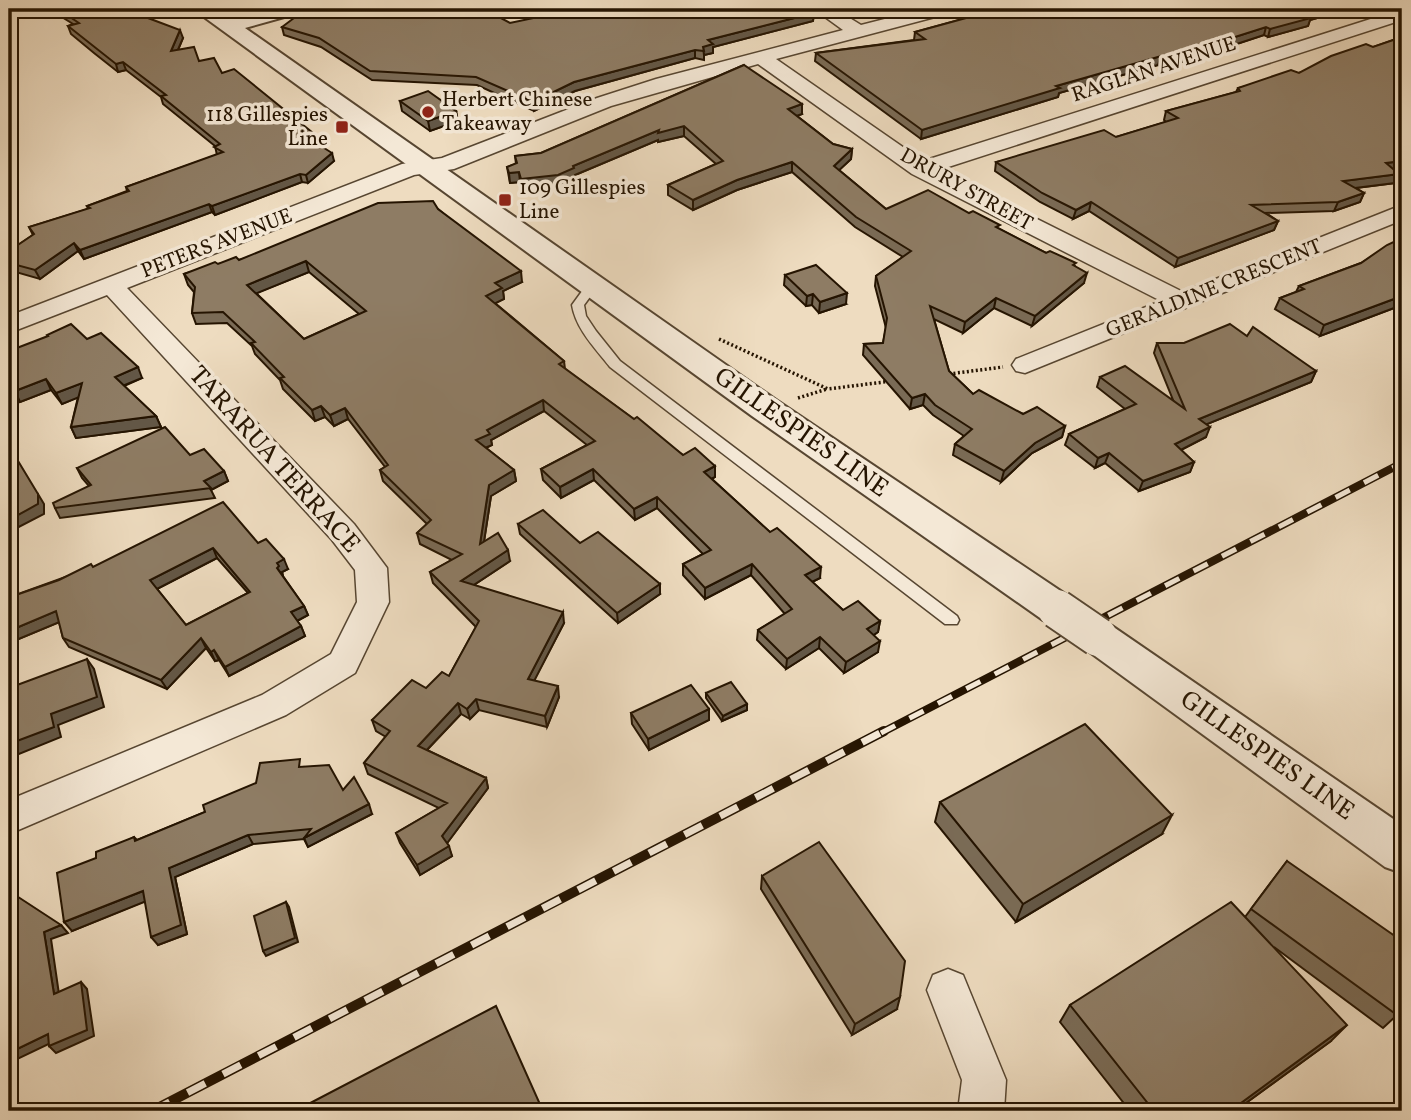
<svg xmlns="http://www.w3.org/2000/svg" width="1411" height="1120" font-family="Vollkorn,serif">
  <rect width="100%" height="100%" fill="#eedcc0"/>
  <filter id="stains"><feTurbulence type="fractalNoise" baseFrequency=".00286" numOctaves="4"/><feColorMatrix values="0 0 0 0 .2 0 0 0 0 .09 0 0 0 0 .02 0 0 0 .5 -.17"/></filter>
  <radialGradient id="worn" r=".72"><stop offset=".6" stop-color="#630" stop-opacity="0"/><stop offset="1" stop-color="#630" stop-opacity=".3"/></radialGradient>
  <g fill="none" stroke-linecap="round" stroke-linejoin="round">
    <defs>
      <path id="service" d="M 592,282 L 598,286 L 584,305 L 586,316 L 596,331 L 620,361 L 957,616 L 959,620 L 957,624 L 945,624 L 610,367 C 595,348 576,329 572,305 L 588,283 Z"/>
      <g id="minor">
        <path d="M 814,9 L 835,9 L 861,25 L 924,9 L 953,9 L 950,13 L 776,59 L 923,161 L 1402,9 L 1402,20 L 939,170 L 1183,292 L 1402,205 L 1402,220 L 1025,373 L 1016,371 L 1012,365 L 1016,359 L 1161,301 L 912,174 L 758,64 L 611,106 L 454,169 L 414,175 L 127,288 L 354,524 L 387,568 L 389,602 L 355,673 L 286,715 L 9,834 L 9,800 L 262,695 L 331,654 L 357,602 L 355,570 L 332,540 L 107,295 L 9,333 L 9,316 L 402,164 L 442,158 L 597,98 L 656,79 L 843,30 Z"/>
        <path d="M 948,969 L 963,975 L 1006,1080 L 1004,1111 L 958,1111 L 962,1080 L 927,990 L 933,975 Z"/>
      </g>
      <g id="tertiary">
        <path d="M 193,9 L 218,9 L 231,18 L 265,9 L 298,9 L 295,14 L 245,28 L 776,400 L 1071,598 L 1077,609 L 1071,620 L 1057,624 L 1043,620 L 752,416 Z"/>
        <path d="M 1098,621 L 1112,626 L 1402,825 L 1402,873 L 1385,867 L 1084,648 L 1078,637 L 1084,626 Z"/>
      </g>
    </defs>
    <use href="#service" stroke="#574631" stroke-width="3"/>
    <use href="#minor" stroke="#574631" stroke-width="3"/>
    <use href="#tertiary" stroke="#574631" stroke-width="4"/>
    <path stroke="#251401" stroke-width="2.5" stroke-dasharray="1 2" stroke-linecap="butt" d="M 522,9 L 539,20"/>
    <g stroke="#251401" stroke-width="3.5" stroke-dasharray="2 2.5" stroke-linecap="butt">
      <path d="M 719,339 L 828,389 L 892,381"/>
      <path d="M 949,374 L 1003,367"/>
      <path d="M 798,398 L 827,389"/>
    </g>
    <use href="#service" fill="#f4e8d6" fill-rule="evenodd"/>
    <use href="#minor" fill="#f4e8d6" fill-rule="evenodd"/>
    <use href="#tertiary" fill="#f4e8d6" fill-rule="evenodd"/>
    <defs>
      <path id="rail-far1" d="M 881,733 L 1402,463"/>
      <path id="rail" d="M 152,1111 L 884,731"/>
    </defs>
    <use href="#rail-far1" stroke="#251401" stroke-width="8"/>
    <use href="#rail" stroke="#251401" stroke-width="10"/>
    <use href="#rail-far1" stroke="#f4e8d6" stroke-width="5" stroke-dasharray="16" stroke-linecap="butt"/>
    <use href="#rail" stroke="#f4e8d6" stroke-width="7" stroke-dasharray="20" stroke-linecap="butt"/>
    <defs>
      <path id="tertiary-bridge" d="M 1057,609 L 1098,637"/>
    </defs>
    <use href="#tertiary-bridge" stroke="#574631" stroke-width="42" stroke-linecap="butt"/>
    <use href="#tertiary-bridge" stroke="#f4e8d6" stroke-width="38"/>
  </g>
  <g fill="#7a6b56" stroke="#251401" stroke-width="2" fill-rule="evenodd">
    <path d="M 49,9 L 135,9 L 148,18 L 183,38 L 178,50 L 222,73 L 318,137 L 320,145 L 319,145 L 334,161 L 308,183 L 302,182 L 215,215 L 212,212 L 84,259 L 78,251 L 40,279 L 9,270 L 14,280 L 9,283 L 9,251 L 33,235 L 29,227 L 88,209 L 87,206 L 127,191 L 126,187 L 217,155 L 215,146 L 163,104 L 161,97 L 126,70 L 118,72 L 94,53 L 71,34 L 68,26 L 73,24 Z"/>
    <path d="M 999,9 L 1349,9 L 1310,20 L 1308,26 L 1268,37 L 1264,35 L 1164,68 L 1158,65 L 1059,93 L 1058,97 L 921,139 L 815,61 L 816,53 L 914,40 L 915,32 Z"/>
    <path d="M 814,13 L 813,21 L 713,47 L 713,53 L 704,55 L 704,60 L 695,58 L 575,91 L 534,111 L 477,85 L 372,80 L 321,47 L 284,35 L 282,27 L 510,23 Z"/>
    <path d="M 1402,37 L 1402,170 L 1395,171 L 1399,174 L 1395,183 L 1356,188 L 1364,193 L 1360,202 L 1334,211 L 1266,213 L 1278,221 L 1274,230 L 1175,267 L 1089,211 L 1073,219 L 1040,202 L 995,171 L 996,162 L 1116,137 L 1166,122 L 1164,120 L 1166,111 L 1236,92 L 1238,88 L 1299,73 Z"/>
    <path d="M 744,65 L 802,114 L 797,116 L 833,144 L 852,149 L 851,159 L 839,170 L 886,209 L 999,229 L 1046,253 L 1075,266 L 1084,283 L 1032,326 L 994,308 L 963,333 L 934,319 L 949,371 L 973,394 L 1023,414 L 1065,426 L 1062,437 L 1032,453 L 1001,482 L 953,455 L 955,444 L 964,436 L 933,415 L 923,405 L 910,409 L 863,355 L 864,344 L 883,343 L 886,328 L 875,286 L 876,276 L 903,257 L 855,227 L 792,172 L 737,190 L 693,210 L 668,195 L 668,185 L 716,164 L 684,136 L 658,142 L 658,140 L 575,175 L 575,178 L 559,185 L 522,189 L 520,182 L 510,183 L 507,167 L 516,164 L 515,156 L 541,153 Z"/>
    <path d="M 400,101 L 456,111 L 458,121 L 430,131 L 402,111 Z"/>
    <path d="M 438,209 L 522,282 L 503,291 L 504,299 L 495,303 L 564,361 L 565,369 L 683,455 L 715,466 L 715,477 L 712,479 L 820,578 L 812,582 L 843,610 L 880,621 L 878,632 L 874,635 L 878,652 L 844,673 L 819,648 L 786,669 L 757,640 L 758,630 L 785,614 L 751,575 L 705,599 L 683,575 L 683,564 L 703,554 L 657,508 L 635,520 L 594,480 L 561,498 L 543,480 L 541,469 L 587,445 L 544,411 L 491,440 L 492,445 L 486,448 L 514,470 L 516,481 L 491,496 L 484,541 L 510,561 L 474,585 L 564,623 L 534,680 L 559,697 L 547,727 L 479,710 L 470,719 L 461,714 L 427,750 L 486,778 L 488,788 L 447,843 L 452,856 L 420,875 L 400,843 L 396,833 L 439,808 L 368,774 L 364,763 L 386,737 L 376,731 L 372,720 L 449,676 L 476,627 L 433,583 L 430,572 L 452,560 L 420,544 L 417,533 L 427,524 L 383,481 L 380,470 L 385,467 L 348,419 L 334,426 L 325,417 L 315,421 L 283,389 L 280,380 L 255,354 L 252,346 L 227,323 L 196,324 L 192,313 L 194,292 L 188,285 L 184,274 L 218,264 L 239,260 ZM 309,272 L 359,314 L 304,339 L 256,293 Z"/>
    <path d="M 1402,238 L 1402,305 L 1320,336 L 1275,309 L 1280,298 L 1296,292 L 1299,286 L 1361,263 Z"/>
    <path d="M 785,275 L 846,304 L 819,313 L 812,305 L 806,306 L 784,285 Z"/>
    <path d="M 1247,336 L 1316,371 L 1311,382 L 1207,424 L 1206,437 L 1181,450 L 1194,462 L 1190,472 L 1139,491 L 1105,463 L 1095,468 L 1065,445 L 1069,434 L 1125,409 L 1097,387 L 1100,377 L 1173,400 L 1154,353 L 1157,343 L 1184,343 Z"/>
    <path d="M 87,339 L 142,378 L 124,386 L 156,416 L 161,427 L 76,438 L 71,427 L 78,397 L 62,404 L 51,390 L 20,402 L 9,388 L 9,351 Z"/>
    <path d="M 190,455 L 224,471 L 228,481 L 211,490 L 215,498 L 60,518 L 55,508 L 89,486 L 82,478 L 77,468 Z"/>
    <path d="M 518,524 L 580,543 L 660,594 L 618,623 L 520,534 Z"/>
    <path d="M 258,543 L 288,569 L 282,572 L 283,576 L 304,606 L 308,615 L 297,621 L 301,626 L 305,636 L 229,676 L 219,660 L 215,661 L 206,648 L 167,689 L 69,647 L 63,638 L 59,622 L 9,643 L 21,593 L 93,567 ZM 217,558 L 248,593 L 186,625 L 157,589 Z"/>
    <path d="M 706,693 L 747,704 L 747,710 L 722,721 L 706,698 Z"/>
    <path d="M 709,709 L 709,720 L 649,750 L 632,724 L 631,713 Z"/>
    <path d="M 304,767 L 343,790 L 372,814 L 308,847 L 304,839 L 253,844 L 175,877 L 187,934 L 158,945 L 145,901 L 72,931 L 96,858 L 134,837 L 137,840 L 205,812 Z"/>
    <path d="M 940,802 L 1162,834 L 1016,922 L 935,822 Z"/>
    <path d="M 1287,861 L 1397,1015 L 1383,1028 L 1274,947 L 1331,1041 L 1235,1111 L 1130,1111 L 1060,1022 L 1070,1005 L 1245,917 Z"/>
    <path d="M 762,876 L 897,1009 L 852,1035 L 761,889 Z"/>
  </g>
  <g fill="#635746" stroke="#251401" stroke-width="2">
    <path d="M 1323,9 L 1349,9 L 1310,20 L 1308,26 L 1268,37 L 1270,29 L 1303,14 Z"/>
    <path d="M 814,13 L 813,21 L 713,47 L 713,53 L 704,55 L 703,47 L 708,40 Z"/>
    <path d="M 1266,27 L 1264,35 L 1164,68 L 1166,59 Z"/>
    <path d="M 180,30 L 183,38 L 174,59 L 171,51 Z"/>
    <path d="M 695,50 L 695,58 L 575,91 L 534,111 L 533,102 L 574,82 Z"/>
    <path d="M 1161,56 L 1158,65 L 1059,93 L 1058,97 L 921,139 L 922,130 L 1056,86 Z"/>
    <path d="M 123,62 L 126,70 L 118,72 L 116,64 Z"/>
    <path d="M 802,104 L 802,114 L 788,119 L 788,109 Z"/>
    <path d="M 456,111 L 458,121 L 430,131 L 428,121 Z"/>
    <path d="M 684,126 L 684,136 L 658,142 L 658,140 L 575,175 L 575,178 L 559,185 L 522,189 L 521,179 L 573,166 L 659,130 Z"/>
    <path d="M 318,137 L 320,145 L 312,148 L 310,139 Z"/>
    <path d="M 852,149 L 851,159 L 833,176 L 834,166 Z"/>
    <path d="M 332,153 L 334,161 L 308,183 L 306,175 Z"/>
    <path d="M 1402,161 L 1402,170 L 1381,173 L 1386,163 Z"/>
    <path d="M 792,162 L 792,172 L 737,190 L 693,210 L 693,200 L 737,180 Z"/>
    <path d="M 519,172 L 520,182 L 510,183 L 509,173 Z"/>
    <path d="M 300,174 L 302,182 L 215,215 L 212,206 Z"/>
    <path d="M 1399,174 L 1395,183 L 1339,190 L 1343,181 Z"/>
    <path d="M 1364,193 L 1360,202 L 1334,211 L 1338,202 Z"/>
    <path d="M 1091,202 L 1089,211 L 1073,219 L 1076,210 Z"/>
    <path d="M 209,204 L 212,212 L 84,259 L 80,250 Z"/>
    <path d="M 1278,221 L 1274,230 L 1175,267 L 1178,258 Z"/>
    <path d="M 74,243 L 78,251 L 40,279 L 35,270 Z"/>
    <path d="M 306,261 L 309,272 L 250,296 L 247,285 Z"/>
    <path d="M 9,269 L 14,280 L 9,283 Z"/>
    <path d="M 521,271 L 522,282 L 503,291 L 504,299 L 488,307 L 486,296 L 495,283 Z"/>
    <path d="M 1087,273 L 1084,283 L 1032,326 L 1035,316 Z"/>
    <path d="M 847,293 L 846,304 L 819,313 L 820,302 Z"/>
    <path d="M 813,294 L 812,305 L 806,306 L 807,296 Z"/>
    <path d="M 1402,296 L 1402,305 L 1320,336 L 1324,325 Z"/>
    <path d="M 996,298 L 994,308 L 963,333 L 965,322 Z"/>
    <path d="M 138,367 L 142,378 L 120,387 L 115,377 Z"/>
    <path d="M 1316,371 L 1311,382 L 1195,429 L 1199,419 Z"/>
    <path d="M 46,379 L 51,390 L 20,402 L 15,391 Z"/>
    <path d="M 82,383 L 87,394 L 62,404 L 56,393 Z"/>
    <path d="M 925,394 L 923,405 L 910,409 L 912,398 Z"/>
    <path d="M 543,400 L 544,411 L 491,440 L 492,445 L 478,451 L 476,440 L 487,430 Z"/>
    <path d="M 321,406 L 325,417 L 315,421 L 312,410 Z"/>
    <path d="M 345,408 L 348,419 L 334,426 L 330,415 Z"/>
    <path d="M 156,416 L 161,427 L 76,438 L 71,427 Z"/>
    <path d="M 1065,426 L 1062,437 L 1032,453 L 1001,482 L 1004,471 L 1035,443 Z"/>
    <path d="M 1210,427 L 1206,437 L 1171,455 L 1175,444 Z"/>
    <path d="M 1109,453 L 1105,463 L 1095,468 L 1098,458 Z"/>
    <path d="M 1194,462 L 1190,472 L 1139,491 L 1143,481 Z"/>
    <path d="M 715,466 L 715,477 L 704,483 L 704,472 Z"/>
    <path d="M 593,469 L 594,480 L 561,498 L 560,487 Z"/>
    <path d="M 514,470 L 516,481 L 491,496 L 482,555 L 480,544 L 489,485 Z"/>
    <path d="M 224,471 L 228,481 L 211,490 L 204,481 Z"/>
    <path d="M 38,494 L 44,504 L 44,514 L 9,532 L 9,520 Z"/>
    <path d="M 657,497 L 657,508 L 635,520 L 634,509 Z"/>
    <path d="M 213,548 L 217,558 L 155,590 L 150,580 Z"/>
    <path d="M 508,550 L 510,561 L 463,592 L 461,581 Z"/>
    <path d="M 284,559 L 288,569 L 282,572 L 283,576 L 277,568 L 277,563 Z"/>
    <path d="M 752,564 L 751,575 L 705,599 L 705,588 Z"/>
    <path d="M 821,567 L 820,578 L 804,586 L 805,575 Z"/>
    <path d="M 660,584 L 660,594 L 618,623 L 617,613 Z"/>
    <path d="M 304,606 L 308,615 L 295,622 L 291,612 Z"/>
    <path d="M 56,611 L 62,621 L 9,643 L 9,631 Z"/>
    <path d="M 563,612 L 564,623 L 530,689 L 528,679 Z"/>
    <path d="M 880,621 L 878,632 L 866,640 L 867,629 Z"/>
    <path d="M 301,626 L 305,636 L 229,676 L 225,667 Z"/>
    <path d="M 820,637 L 819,648 L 786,669 L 787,659 Z"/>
    <path d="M 201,638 L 206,648 L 167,689 L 161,680 Z"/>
    <path d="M 880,641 L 878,652 L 844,673 L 846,662 Z"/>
    <path d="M 214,650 L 219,660 L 215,661 L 211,652 Z"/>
    <path d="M 87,659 L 94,669 L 104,707 L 58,725 L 61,737 L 9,758 L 9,744 L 51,714 Z"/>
    <path d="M 558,686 L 559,697 L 547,727 L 545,716 Z"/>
    <path d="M 476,699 L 479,710 L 470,719 L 467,709 Z"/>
    <path d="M 458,703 L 461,714 L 421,756 L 418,746 Z"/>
    <path d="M 747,704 L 747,710 L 722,721 L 723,716 Z"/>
    <path d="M 709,709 L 709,720 L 649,750 L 648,739 Z"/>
    <path d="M 486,778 L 488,788 L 445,846 L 442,836 Z"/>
    <path d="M 369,804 L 372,814 L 308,847 L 304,838 Z"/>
    <path d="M 1172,815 L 1162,834 L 1016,922 L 1023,904 Z"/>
    <path d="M 248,835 L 253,844 L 175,877 L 187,934 L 158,945 L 151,937 L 169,868 Z"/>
    <path d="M 449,846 L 452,856 L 420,875 L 417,865 Z"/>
    <path d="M 143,891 L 149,900 L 72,931 L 64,922 Z"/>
    <path d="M 286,902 L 289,907 L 298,942 L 266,956 L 263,951 Z"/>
    <path d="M 61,925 L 68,933 L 51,939 L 60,1001 L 54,994 L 44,932 Z"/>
    <path d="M 81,982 L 87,989 L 94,1036 L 56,1053 L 49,1046 Z"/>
    <path d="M 900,997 L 897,1009 L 852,1035 L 855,1024 Z"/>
    <path d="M 1347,1025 L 1331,1041 L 1235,1111 L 1230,1111 Z"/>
    <path d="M 48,1034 L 55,1041 L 9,1063 L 9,1053 Z"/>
  </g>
  <g fill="#8e7c64" stroke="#251401" stroke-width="2" fill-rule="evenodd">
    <path d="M 58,9 L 135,9 L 148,18 L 180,30 L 171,51 L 194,47 L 199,61 L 214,58 L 222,73 L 234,69 L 318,137 L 310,139 L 332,153 L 306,175 L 300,174 L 212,206 L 209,204 L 80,250 L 74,243 L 35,270 L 9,263 L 9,251 L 34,234 L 29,227 L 90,208 L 87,206 L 129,191 L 126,187 L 223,152 L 214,147 L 220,144 L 161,96 L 166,95 L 123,62 L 116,64 L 68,26 L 79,23 Z"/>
    <path d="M 306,9 L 484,9 L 510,23 L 576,9 L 809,9 L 814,13 L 708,40 L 713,44 L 703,47 L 704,51 L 695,50 L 574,82 L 533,102 L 476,77 L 370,71 L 319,38 L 282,27 Z"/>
    <path d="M 999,9 L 1323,9 L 1303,14 L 1311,18 L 1270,29 L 1266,27 L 1166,59 L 1161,56 L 1056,86 L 1060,88 L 922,130 L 816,53 L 925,39 L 915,32 Z"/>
    <path d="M 1402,37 L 1402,161 L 1386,163 L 1399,174 L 1343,181 L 1364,193 L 1338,202 L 1251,205 L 1278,221 L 1178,258 L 1091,202 L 1076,210 L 1042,193 L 996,162 L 1104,130 L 1116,137 L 1178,118 L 1166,111 L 1240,91 L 1238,88 L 1291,70 L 1299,73 L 1331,56 L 1366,44 L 1373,47 Z"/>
    <path d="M 744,65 L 802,104 L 788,109 L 833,144 L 852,149 L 834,166 L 886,209 L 928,190 L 969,213 L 973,211 L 1000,225 L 996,227 L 1046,253 L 1050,251 L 1076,263 L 1073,265 L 1087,273 L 1035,316 L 996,298 L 965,322 L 930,306 L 949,371 L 973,394 L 979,390 L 1023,414 L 1037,407 L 1065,426 L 1035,443 L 1004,471 L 955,444 L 972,429 L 935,405 L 925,394 L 912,398 L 864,344 L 883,343 L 887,318 L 876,276 L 911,251 L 856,217 L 792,162 L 737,180 L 693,200 L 668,185 L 723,161 L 684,126 L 658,133 L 659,130 L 573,166 L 574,168 L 558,175 L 521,179 L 519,172 L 509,173 L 507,167 L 517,163 L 515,156 L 541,153 Z"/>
    <path d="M 428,91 L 456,111 L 428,121 L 400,101 Z"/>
    <path d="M 433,201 L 438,209 L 521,271 L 495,283 L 502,288 L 486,296 L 564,361 L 559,364 L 634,419 L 637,417 L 683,455 L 695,448 L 715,466 L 704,472 L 770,532 L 777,528 L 821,567 L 805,575 L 843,610 L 858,601 L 880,621 L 867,629 L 880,641 L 846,662 L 820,637 L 787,659 L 758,630 L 792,609 L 752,564 L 705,588 L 683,564 L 711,550 L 657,497 L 634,509 L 593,469 L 560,487 L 541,469 L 595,441 L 543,400 L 487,430 L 490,434 L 476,440 L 514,470 L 489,485 L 480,544 L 498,533 L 508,550 L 461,581 L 563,612 L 528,679 L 558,686 L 545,716 L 476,699 L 467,709 L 458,703 L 418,746 L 486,778 L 442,836 L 449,846 L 417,865 L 396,833 L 447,803 L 364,763 L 390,731 L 372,720 L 412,680 L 426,688 L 442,672 L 449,676 L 479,621 L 430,572 L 462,554 L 417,533 L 431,520 L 380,470 L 388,465 L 345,408 L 330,415 L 321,406 L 312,410 L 280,378 L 284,377 L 251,343 L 255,342 L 223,312 L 192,313 L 195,287 L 184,274 L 215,262 L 218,264 L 236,257 L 239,260 L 378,203 ZM 306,261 L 366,311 L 304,339 L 247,285 Z"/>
    <path d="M 1402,238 L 1402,296 L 1324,325 L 1280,298 L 1304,289 L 1299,286 L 1361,263 L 1387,245 Z"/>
    <path d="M 816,265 L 847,293 L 820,302 L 813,294 L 807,296 L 785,275 Z"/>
    <path d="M 71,324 L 87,339 L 101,333 L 138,367 L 115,377 L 156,416 L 71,427 L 82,383 L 56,393 L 46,379 L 15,391 L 9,384 L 9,351 L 48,336 L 47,335 Z"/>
    <path d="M 1230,324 L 1247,336 L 1253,327 L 1316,371 L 1199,419 L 1210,427 L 1175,444 L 1194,462 L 1143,481 L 1109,453 L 1098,458 L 1069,434 L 1136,404 L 1100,377 L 1125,366 L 1185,409 L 1157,343 L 1184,343 Z"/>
    <path d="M 165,427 L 190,455 L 204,449 L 224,471 L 204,481 L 211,488 L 55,508 L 53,503 L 91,485 L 77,468 Z"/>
    <path d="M 9,446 L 38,494 L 38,504 L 9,520 Z"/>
    <path d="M 223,502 L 258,543 L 266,539 L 284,559 L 277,563 L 279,566 L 277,568 L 304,606 L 291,612 L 301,626 L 225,667 L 214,650 L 211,652 L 201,638 L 161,680 L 63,638 L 56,611 L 9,631 L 9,585 L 15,583 L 19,594 L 59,580 L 91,564 L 93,567 ZM 213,548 L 250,592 L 186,625 L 150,580 Z"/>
    <path d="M 543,510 L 580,543 L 598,532 L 660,584 L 617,613 L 518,524 Z"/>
    <path d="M 87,659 L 97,697 L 51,714 L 54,727 L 9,744 L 9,688 Z"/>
    <path d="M 731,682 L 747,704 L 723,716 L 706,693 Z"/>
    <path d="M 691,685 L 709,709 L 648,739 L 631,713 Z"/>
    <path d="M 1085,724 L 1172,815 L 1023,904 L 940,802 Z"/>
    <path d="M 300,759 L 299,767 L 329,765 L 343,790 L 354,777 L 369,804 L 304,838 L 311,829 L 248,835 L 169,868 L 181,925 L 151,937 L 143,891 L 64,922 L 57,873 L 96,858 L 96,852 L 134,837 L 135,841 L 205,812 L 203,805 L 256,783 L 260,763 Z"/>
    <path d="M 819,842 L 905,961 L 900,997 L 855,1024 L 762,876 Z"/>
    <path d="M 1287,861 L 1402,941 L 1402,1006 L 1397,1015 L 1251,909 Z"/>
    <path d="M 9,891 L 61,925 L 44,932 L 54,994 L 81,982 L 87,1030 L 49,1046 L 48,1034 L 9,1053 Z"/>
    <path d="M 286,902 L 295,938 L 263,951 L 254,916 Z"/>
    <path d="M 1231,902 L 1347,1025 L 1230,1111 L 1154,1111 L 1070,1005 Z"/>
    <path d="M 496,1006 L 543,1111 L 295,1111 Z"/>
  </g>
  <g fill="#8f2418" stroke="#f4e8d6" stroke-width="2.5">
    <circle cx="428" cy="112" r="7"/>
    <rect x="335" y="120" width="14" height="14" rx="3.5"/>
    <rect x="498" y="193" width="14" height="14" rx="3.5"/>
  </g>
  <g text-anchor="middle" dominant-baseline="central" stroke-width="7" stroke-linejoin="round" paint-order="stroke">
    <g font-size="21" fill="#251401" stroke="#f4e8d6">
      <text transform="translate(1154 70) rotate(-18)">RAGLAN AVENUE</text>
      <text transform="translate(966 190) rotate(29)">DRURY STREET</text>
      <text transform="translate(217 244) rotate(-21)">PETERS AVENUE</text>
      <text transform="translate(1214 289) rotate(-22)">GERALDINE CRESCENT</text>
    </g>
    <g font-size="21" fill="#251401" stroke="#f4e8d6" text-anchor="start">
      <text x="442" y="100">Herbert Chinese<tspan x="442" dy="24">Takeaway</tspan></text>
      <text x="328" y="115" text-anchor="end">118 Gillespies<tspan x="328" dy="24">Line</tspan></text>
      <text x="519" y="188">109 Gillespies<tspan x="519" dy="24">Line</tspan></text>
    </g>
    <g font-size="26" fill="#251401" stroke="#f4e8d6">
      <text transform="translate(801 433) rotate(35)">GILLESPIES LINE</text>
      <text transform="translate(274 460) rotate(48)">TARARUA TERRACE</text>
      <text transform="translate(1267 756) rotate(35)">GILLESPIES LINE</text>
    </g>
  </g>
  <rect width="1411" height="1120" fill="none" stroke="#eedcc0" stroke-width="35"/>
  <rect x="10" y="10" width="1390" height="1099" fill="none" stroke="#251401" stroke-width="3.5"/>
  <rect x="18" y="18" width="1376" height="1085" fill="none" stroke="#251401" stroke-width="2"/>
  <rect width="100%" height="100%" filter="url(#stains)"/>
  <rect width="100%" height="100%" fill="url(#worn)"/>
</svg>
